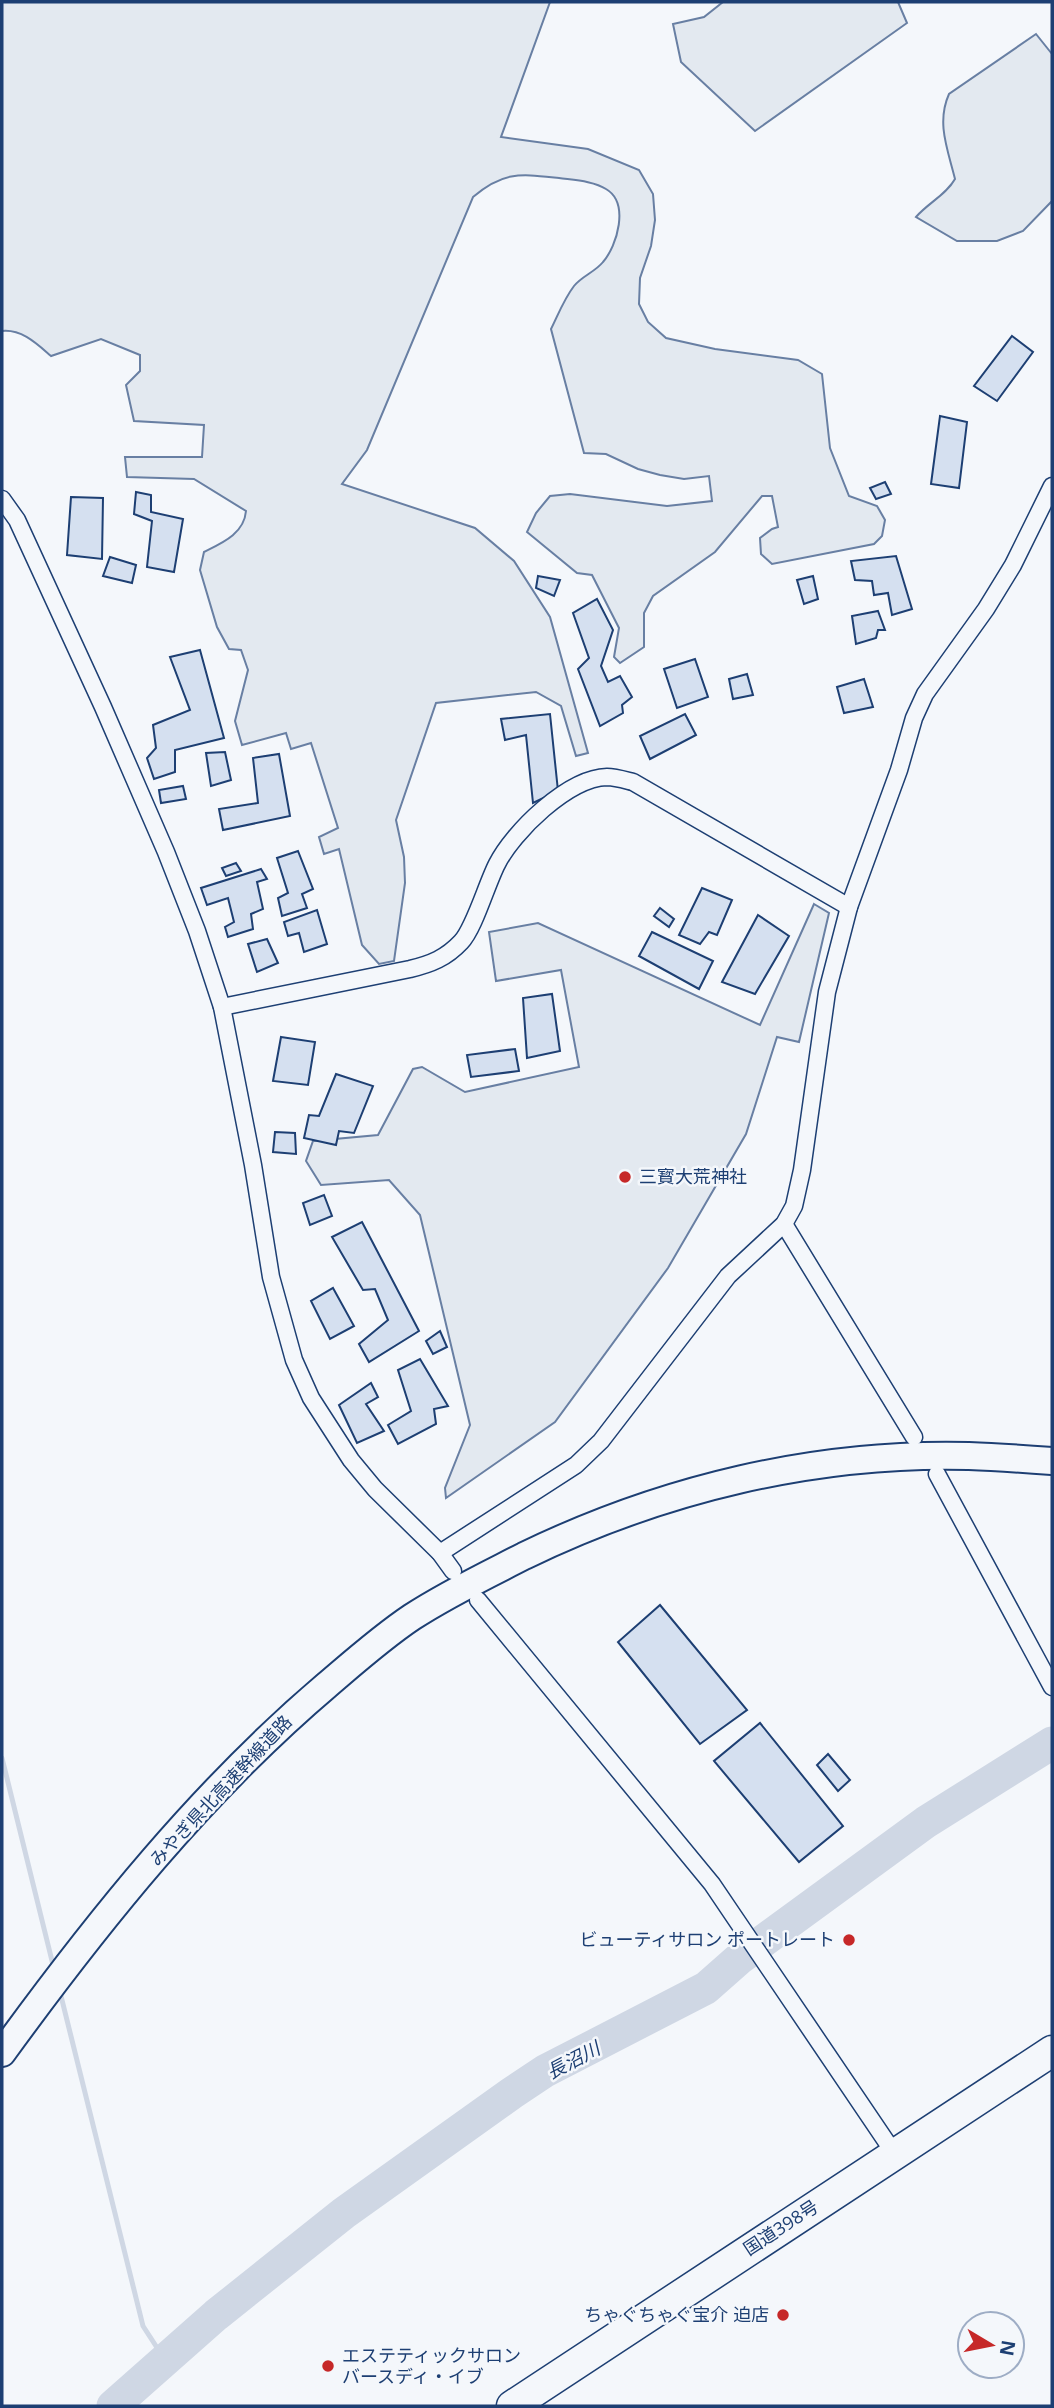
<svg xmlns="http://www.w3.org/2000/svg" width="1054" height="2408" font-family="'Open Sans','Noto Sans JP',sans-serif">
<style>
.green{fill:#e3e9f0;stroke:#687fa3;stroke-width:2}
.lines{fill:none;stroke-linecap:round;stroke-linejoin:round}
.stream{stroke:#cfd7e4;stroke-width:5}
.river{stroke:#cfd7e4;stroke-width:33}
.building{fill:#d5e0f0;stroke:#1d3f73;stroke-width:2}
.street-casing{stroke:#1d3f73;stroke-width:19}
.primary-casing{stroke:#1d3f73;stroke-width:30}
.highway-casing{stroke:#1d3f73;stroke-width:33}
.street{stroke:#f4f7fb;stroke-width:16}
.primary{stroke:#f4f7fb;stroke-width:26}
.highway{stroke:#f4f7fb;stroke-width:30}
.poi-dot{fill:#c62828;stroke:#f4f7fb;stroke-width:2.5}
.labels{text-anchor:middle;stroke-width:5;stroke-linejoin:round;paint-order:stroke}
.poi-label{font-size:18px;fill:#1d3f73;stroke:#f4f7fb;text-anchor:start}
.street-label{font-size:18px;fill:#1d3f73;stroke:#f4f7fb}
.water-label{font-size:19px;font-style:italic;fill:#1d3f73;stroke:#f4f7fb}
</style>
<rect width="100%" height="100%" fill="#f4f7fb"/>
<g class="green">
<path d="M2,2H550L501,137L588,149L639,170L653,194L655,220L651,246L640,278L639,304L648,322L666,338L715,349L798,360L822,374L830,448L849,496L877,506L885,520L882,536L874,544L772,564L761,554L760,538L772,529L778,527L772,496H762L715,552L653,596L644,613V647L620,663L614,657L619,628L592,575L577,573L527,532L536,513L550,496L570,494L667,506L712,501L709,476L684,479L660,475L638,469L606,454L584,453L551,329C558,315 564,299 574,286C582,276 595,272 603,262C617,246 630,203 606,189C594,181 573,180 559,178C520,174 504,171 473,197L367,450L342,484L475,528L514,561L550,617L588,753L576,756L561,706L536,692L436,703L396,820L404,857L405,883L394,961L379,964L362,945L339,849L324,854L319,837L338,828L311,743L291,749L286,733L242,745L235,721L248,670L241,650L229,649L217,627L200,570L204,552C222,543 244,534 246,511L194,479L127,477L125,457H202L204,425L134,421L126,385L140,371V355L101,339L51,356C37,344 22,329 2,331Z"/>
<path d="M723,2H898L907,23L755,131L681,62L673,24L704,17Z"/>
<path d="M1036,34L1052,54V201L1023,231L997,241H957L916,217C928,203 946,195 955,179C948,150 936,123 949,94Z"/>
<path d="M814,904L829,913L799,1042L777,1037L746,1134L668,1268L555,1422L446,1498L445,1488L470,1425L420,1215L389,1180L321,1185L306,1161L313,1141L378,1135L413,1069L422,1067L465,1092L579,1067L561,970L496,981L489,932L538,923L760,1025Z"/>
</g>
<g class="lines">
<g class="stream">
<path d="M2,1758L54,1969"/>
<path d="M60,1992L143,2326L165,2360"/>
</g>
<path class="river" d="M113,2406L216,2315L344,2213L512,2093L545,2071L706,1988L740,1958L926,1822L1052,1743"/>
</g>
<g class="building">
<path d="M1012,336L1033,352L997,401L974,386Z"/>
<path d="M940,416L967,422L959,488L931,484Z"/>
<path d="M885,482L891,494L876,499L870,488Z"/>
<path d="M136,492L151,495V512L183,519L174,572L147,567L152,521L134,514Z"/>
<path d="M71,497L103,498L102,559L67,555Z"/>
<path d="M896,556L912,609L892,615L888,593L874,595L872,581L855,580L851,561Z"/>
<path d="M110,557L136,565L132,583L103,576Z"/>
<path d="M538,576L560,580L554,596L536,588Z"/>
<path d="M813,576L818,599L804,604L797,580Z"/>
<path d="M597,599L613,630L601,666L608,682L620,676L632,697L622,705L623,713L600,726L578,669L589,658L573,613Z"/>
<path d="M878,611L885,630H878L876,638L856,644L852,616Z"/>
<path d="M200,650L224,738L175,750V772L154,779L147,758L156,748L153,725L190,710L170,657Z"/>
<path d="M695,659L708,697L677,708L664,669Z"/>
<path d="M747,674L753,695L733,699L729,679Z"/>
<path d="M864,679L873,707L844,713L837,687Z"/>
<path d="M550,714L558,791L533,803L526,735L505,740L501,719Z"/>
<path d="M685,714L696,735L650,759L640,736Z"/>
<path d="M225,752L231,780L211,786L206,753Z"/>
<path d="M279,754L290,816L223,830L219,809L258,803L253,758Z"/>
<path d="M183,786L186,799L161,803L159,790Z"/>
<path d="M298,851L313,889L302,894L307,908L282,916L278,898L288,893L277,858Z"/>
<path d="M236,863L241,871L226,876L222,868Z"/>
<path d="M261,869L267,879L257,882L263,909L251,914L253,929L228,937L225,927L234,922L228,898L207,905L201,888Z"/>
<path d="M702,888L732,900L717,935L709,932L700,944L679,935Z"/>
<path d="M660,908L674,919L669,927L654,916Z"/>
<path d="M317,910L327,944L304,952L299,933L288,936L284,922Z"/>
<path d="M758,915L789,936L755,994L722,982Z"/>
<path d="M652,932L713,961L699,989L639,956Z"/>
<path d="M267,939L278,963L257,972L248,944Z"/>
<path d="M552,994L560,1051L527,1058L523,998Z"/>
<path d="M281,1037L315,1042L308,1085L273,1081Z"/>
<path d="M515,1049L519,1071L471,1077L467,1055Z"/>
<path d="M336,1074L373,1086L354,1133L339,1131L336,1145L304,1138L309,1115L319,1116Z"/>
<path d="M275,1132L295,1133L296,1154L273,1152Z"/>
<path d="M324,1195L332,1216L310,1225L303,1203Z"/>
<path d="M362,1222L419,1331L369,1362L359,1344L388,1320L375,1289L363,1290L332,1237Z"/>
<path d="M333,1288L354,1326L330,1339L311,1301Z"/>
<path d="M440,1331L447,1347L433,1354L426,1341Z"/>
<path d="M420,1359L448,1406L434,1409L436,1424L398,1444L388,1425L411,1411L398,1370Z"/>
<path d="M371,1383L378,1397L366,1404L384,1431L357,1443L339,1405Z"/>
<path d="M660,1605L747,1710L700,1744L618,1642Z"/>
<path d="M760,1723L843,1826L799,1862L714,1761Z"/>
<path d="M828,1754L850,1780L838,1791L817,1765Z"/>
</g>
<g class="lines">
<g class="street-casing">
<g id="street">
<path d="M2,499L17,520L103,707L166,852L197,931L222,1007L253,1165L271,1277L294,1360L311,1398L351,1460L375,1489L440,1553L453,1571"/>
<path d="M222,1007L410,969C431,964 446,958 461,942C474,929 487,883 497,864C513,832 568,778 607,777C615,777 625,780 633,782L849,907"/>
<path d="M784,1224L914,1437"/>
<path d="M937,1474L1052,1687"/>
<path d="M440,1553L576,1465L601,1441L728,1276L784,1224L794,1206L802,1170L827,992L849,907L899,770L914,718L925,694L986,609L1013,565L1052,486"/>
<path d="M478,1600L712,1884L894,2153"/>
</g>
</g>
<g class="primary-casing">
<path id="primary" d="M2,2053C98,1921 202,1791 327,1685C354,1662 382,1637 412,1617C447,1594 487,1575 524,1556C662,1489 815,1452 969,1456C997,1457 1025,1459 1052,1461"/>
</g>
<g class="highway-casing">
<path id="highway" d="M512,2406L1052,2051"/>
</g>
<use href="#street" class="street"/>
<use href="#primary" class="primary"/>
<use href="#highway" class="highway"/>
</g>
<g class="poi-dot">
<circle cx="625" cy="1177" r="7"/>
<circle cx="849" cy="1940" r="7"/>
<circle cx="783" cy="2315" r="7"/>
<circle cx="328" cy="2366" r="7"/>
</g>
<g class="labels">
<g class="poi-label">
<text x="639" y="1183">三寳大荒神社</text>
<text x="835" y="1946" text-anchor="end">ビューティサロン ポートレート</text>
<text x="769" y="2321" text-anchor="end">ちゃぐちゃぐ宝介 迫店</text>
<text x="342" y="2362">エステティックサロン<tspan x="342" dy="21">バースディ・イブ</tspan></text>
</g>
<g class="street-label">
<text transform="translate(221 1791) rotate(-47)" y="6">みやぎ県北高速幹線道路</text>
<text transform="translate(781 2228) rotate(-33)" y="6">国道398号</text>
</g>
<g class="water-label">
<text transform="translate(573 2060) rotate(-28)" y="7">長沼川</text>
</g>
</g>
<rect width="1054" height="2408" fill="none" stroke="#1d3f73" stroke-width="7"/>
<g transform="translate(991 2345) rotate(100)"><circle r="33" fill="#f4f7fb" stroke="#9eadc5" stroke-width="2"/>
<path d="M0-5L12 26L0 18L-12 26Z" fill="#c62828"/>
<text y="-10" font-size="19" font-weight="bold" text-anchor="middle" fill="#1d3f73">N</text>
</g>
</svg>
